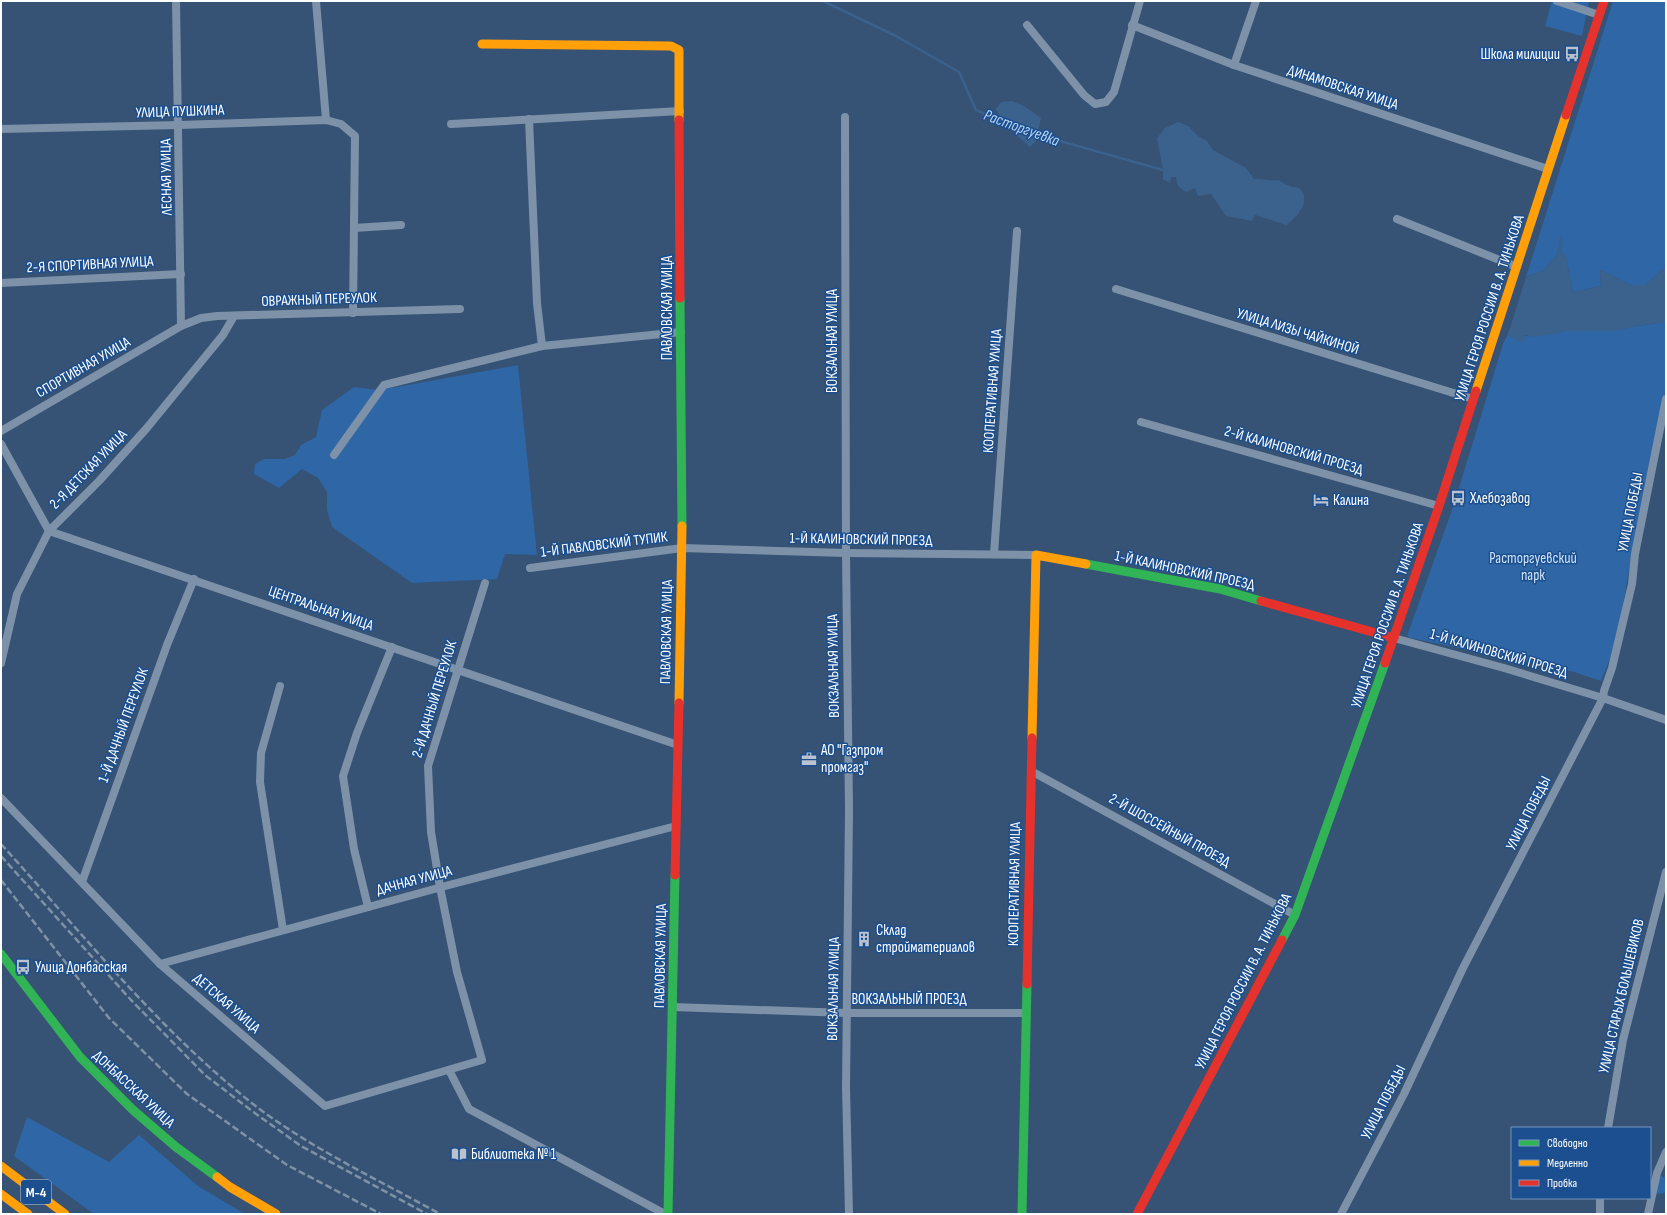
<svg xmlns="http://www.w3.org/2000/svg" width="1667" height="1215" font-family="'Sofia Sans Condensed',sans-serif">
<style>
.green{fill:#2f66a5}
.water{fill:#3b618d}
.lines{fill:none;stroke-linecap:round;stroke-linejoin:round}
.stream{stroke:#3b618d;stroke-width:2.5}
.street{stroke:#7d92a8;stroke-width:8}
.fast{stroke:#30b455;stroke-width:9}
.slow{stroke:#ff9f0a;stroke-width:9}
.jam{stroke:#e5322d;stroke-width:9}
.rail{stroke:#7e92a7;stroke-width:2.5;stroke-dasharray:7 3;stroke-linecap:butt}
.labels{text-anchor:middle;stroke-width:3;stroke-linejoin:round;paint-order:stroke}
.shield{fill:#1b4f8f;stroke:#bbcadd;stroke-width:1}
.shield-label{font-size:14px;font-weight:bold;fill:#fff}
.poi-label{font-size:15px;fill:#fff;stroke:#1b4f8f;text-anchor:start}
.street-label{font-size:15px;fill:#fff;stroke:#1b4f8f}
.park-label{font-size:15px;fill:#cfe3fa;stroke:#1b4f8f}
.water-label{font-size:16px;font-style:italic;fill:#b5d3f5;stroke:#1b4f8f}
</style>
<rect width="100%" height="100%" fill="#365274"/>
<g class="green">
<path d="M1552,1H1589L1582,36L1545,26Z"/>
<path d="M1613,1H1666V267L1645,285H1631L1600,270L1601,286L1573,292L1566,257L1562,253L1561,237L1557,255L1544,270L1526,277Z"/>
<path d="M1666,322V395L1632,552L1621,618L1614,649L1601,681L1574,672L1411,638L1407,636L1453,507L1503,344L1508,334L1511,337L1554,334L1563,331H1614L1636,326Z"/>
<path d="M518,365L537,555L505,554L497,579L412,583L332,527L327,510V492L318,478L302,469L279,488L254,474L255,464L264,459H285L295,455L301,445L316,437L322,410L354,387L380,390Z"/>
<path d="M27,1117L109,1162L139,1135L198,1186L245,1214H94L14,1156Z"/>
<path d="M1661,1176L1666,1178V1193L1654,1194L1659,1177Z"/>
</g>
<g class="water">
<path d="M1012,101L1024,106L1041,118L1036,141L1030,147L1005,125L996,109L1001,102Z"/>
<path d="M1178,122L1188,126L1198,136L1207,141L1213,150L1246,168L1254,179C1264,178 1269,182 1279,180C1282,182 1286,185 1290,186C1293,188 1299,186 1301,190C1311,203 1296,218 1286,225L1255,215L1252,221L1226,216L1211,194L1198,196L1195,188L1186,192L1178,186L1176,177H1171L1170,183L1163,179V170L1157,138L1165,128Z"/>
<path d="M1561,235L1562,253L1566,257L1573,292L1601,286L1600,270L1631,285H1645L1666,267V322L1636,326L1616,331H1563L1554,334L1533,337L1525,335L1524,340L1520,343L1518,342L1516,339L1511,337L1508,334L1526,277L1544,270L1557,255Z"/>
</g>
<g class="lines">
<g class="stream">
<path d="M823,1L896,36L959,72L976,110L1006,123"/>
<path d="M1035,134L1163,170"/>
</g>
<g class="street">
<path d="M316,1L326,120"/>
<path d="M1557,1L1599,15"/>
<path d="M1027,25L1084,95L1095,104L1106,102L1114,92L1140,1"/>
<path d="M1132,25L1234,65L1548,169"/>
<path d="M1234,65L1256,1"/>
<path d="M845,117L846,553L849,810L846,1087L849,1214"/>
<path d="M529,119L537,303L542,346"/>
<path d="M451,124L680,111"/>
<path d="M1,129L179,125L326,120L341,124L355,136L353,313"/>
<path d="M1397,219L1517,267"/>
<path d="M354,228L401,225"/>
<path d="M1,283L181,274"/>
<path d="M1116,289L1473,399"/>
<path d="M181,326L201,318L217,316L460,309"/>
<path d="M1141,422L1439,506"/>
<path d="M1,431L181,326L176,1"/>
<path d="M1,444L49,531L678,745"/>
<path d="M334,455L384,385L542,346L681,332"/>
<path d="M994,554L1017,231"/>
<path d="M530,568L682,548L846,553L1036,555"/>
<path d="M1394,638L1504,668L1603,698L1666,720"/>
<path d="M1,663L17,594L49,531L99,481L146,429L223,335L234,316"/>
<path d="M280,686L261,753L260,782L283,930"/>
<path d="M1031,771L1295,915"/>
<path d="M1,798L160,964L325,1106L482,1060L457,972L440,887L431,832L428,766L485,583"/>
<path d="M82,882L167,645L194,579"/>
<path d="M368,907L354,849L343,776L357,733L392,647"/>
<path d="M160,964L449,885L676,826"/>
<path d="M673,1007L847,1013H1025"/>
<path d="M449,1070L469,1109L665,1214"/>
<path d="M1608,1128L1623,1040L1666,872"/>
<path d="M1341,1214L1404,1094L1463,968L1603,698L1604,691L1612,668L1632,584L1635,554L1666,399"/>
<path d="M1600,1214V1198"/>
<path d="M1648,1214L1657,1173L1666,1152"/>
</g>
<g class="fast">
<path d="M680,298L682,526"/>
<path d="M1086,564L1220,589L1261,601"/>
<path d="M1282,940L1295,915L1385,663"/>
<path d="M1,954L80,1057L133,1110L176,1147L217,1177"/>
<path d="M668,1214L675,875"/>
<path d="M1022,1214L1027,984"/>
</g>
<g class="slow">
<path d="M482,44L671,46L679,50V120"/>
<path d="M1476,391L1566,115"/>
<path d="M679,703L682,526"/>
<path d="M1032,738L1036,555L1086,564"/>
<path d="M1,1166L65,1214"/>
<path d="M217,1177L230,1187L276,1214"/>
<path d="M1,1194L28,1214"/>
</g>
<g class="jam">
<path d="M1566,115L1604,1"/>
<path d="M679,120L680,298"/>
<path d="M1261,601L1394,638"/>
<path d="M1385,663L1439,506L1476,391"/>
<path d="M675,875L679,703"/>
<path d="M1027,984L1032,738"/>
<path d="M1137,1214L1282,940"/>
</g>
<g class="rail">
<path d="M1,844C82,933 158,1029 253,1104C310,1148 377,1179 440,1214"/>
<path d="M1,856L131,1000L205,1075L252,1111L301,1146L427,1214"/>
<path d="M1,880L109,1018L187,1094L287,1165L381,1214"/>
</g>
</g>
<defs>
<g id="bus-bare" transform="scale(1.2)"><path d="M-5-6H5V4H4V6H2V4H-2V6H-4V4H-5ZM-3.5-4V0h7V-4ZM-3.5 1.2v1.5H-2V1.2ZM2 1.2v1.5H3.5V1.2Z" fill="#b9c2ce" stroke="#1b4f8f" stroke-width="2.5" paint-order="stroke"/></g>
<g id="hotel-bare" transform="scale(1.2)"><path d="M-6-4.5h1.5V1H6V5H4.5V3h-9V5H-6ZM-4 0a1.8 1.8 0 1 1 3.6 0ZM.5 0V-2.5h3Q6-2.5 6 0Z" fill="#b9c2ce" stroke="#1b4f8f" stroke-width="2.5" paint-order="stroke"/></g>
<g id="office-bare" transform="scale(1.2)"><path d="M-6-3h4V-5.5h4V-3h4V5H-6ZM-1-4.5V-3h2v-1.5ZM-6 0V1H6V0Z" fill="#b9c2ce" stroke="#1b4f8f" stroke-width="2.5" paint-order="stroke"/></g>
<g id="building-bare" transform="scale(1.2)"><path d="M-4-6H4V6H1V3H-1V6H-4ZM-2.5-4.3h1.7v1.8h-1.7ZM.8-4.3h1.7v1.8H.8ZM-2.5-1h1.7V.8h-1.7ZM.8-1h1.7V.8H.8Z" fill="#b9c2ce" stroke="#1b4f8f" stroke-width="2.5" paint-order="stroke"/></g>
<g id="library-bare" transform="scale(1.2)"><path d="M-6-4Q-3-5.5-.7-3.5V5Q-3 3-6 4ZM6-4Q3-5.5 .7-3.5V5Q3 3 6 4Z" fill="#b9c2ce" stroke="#1b4f8f" stroke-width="2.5" paint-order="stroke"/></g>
</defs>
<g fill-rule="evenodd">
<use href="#bus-bare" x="1572" y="54"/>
<use href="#bus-bare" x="1458" y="498"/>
<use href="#hotel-bare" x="1321" y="500"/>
<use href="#office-bare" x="809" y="759"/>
<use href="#building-bare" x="864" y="939"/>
<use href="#bus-bare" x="23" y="967"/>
<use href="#library-bare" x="459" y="1154"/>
</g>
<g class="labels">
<rect class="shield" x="21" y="1180" width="30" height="24" rx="3"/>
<g class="shield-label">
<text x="36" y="1197">М-4</text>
</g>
<g class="poi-label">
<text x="1560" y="59" text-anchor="end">Школа милиции</text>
<text x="1470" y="503">Хлебозавод</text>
<text x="1333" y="505">Калина</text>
<text x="821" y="755">АО "Газпром<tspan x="821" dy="17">промгаз"</tspan></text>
<text x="876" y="935">Склад<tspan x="876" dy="17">стройматериалов</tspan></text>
<text x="35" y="972">Улица Донбасская</text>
<text x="471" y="1159">Библиотека № 1</text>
</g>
<g class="street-label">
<text transform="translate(1343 87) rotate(18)" y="5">ДИНАМОВСКАЯ УЛИЦА</text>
<text transform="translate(180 111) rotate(-2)" y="5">УЛИЦА ПУШКИНА</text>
<text transform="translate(166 177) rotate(-91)" y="5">ЛЕСНАЯ УЛИЦА</text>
<text transform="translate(90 264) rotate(-3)" y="5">2-Я СПОРТИВНАЯ УЛИЦА</text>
<text transform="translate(319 299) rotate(-2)" y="5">ОВРАЖНЫЙ ПЕРЕУЛОК</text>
<text transform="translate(667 308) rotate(-90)" y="5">ПАВЛОВСКАЯ УЛИЦА</text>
<text transform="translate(1489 308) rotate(-72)" y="5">УЛИЦА ГЕРОЯ РОССИИ В. А. ТИНЬКОВА</text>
<text transform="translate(1298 331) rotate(17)" y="5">УЛИЦА ЛИЗЫ ЧАЙКИНОЙ</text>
<text transform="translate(832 341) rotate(-90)" y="5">ВОКЗАЛЬНАЯ УЛИЦА</text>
<text transform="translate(83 367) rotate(-30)" y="5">СПОРТИВНАЯ УЛИЦА</text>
<text transform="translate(992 391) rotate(-86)" y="5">КООПЕРАТИВНАЯ УЛИЦА</text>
<text transform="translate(1294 450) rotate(16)" y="5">2-Й КАЛИНОВСКИЙ ПРОЕЗД</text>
<text transform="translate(88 469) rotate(-46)" y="5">2-Я ДЕТСКАЯ УЛИЦА</text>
<text transform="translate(1630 512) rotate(-79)" y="5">УЛИЦА ПОБЕДЫ</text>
<text transform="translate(861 539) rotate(1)" y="5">1-Й КАЛИНОВСКИЙ ПРОЕЗД</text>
<text transform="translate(604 544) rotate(-7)" y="5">1-Й ПАВЛОВСКИЙ ТУПИК</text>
<text transform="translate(1185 570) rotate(12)" y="5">1-Й КАЛИНОВСКИЙ ПРОЕЗД</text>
<text transform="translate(321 608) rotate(19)" y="5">ЦЕНТРАЛЬНАЯ УЛИЦА</text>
<text transform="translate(1387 615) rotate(-71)" y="5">УЛИЦА ГЕРОЯ РОССИИ В. А. ТИНЬКОВА</text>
<text transform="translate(666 632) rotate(-89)" y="5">ПАВЛОВСКАЯ УЛИЦА</text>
<text transform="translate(1499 653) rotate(16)" y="5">1-Й КАЛИНОВСКИЙ ПРОЕЗД</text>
<text transform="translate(833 666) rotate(-91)" y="5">ВОКЗАЛЬНАЯ УЛИЦА</text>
<text transform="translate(434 699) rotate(-73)" y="5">2-Й ДАЧНЫЙ ПЕРЕУЛОК</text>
<text transform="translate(123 725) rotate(-70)" y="5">1-Й ДАЧНЫЙ ПЕРЕУЛОК</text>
<text transform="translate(1528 813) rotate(-63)" y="5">УЛИЦА ПОБЕДЫ</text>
<text transform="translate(1170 830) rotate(29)" y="5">2-Й ШОССЕЙНЫЙ ПРОЕЗД</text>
<text transform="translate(414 880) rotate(-15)" y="5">ДАЧНАЯ УЛИЦА</text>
<text transform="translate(1014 884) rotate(-89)" y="5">КООПЕРАТИВНАЯ УЛИЦА</text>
<text transform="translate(660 956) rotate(-89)" y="5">ПАВЛОВСКАЯ УЛИЦА</text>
<text transform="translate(1243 981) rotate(-63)" y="5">УЛИЦА ГЕРОЯ РОССИИ В. А. ТИНЬКОВА</text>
<text transform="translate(833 989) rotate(-89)" y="5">ВОКЗАЛЬНАЯ УЛИЦА</text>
<text transform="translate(1621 996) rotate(-77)" y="5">УЛИЦА СТАРЫХ БОЛЬШЕВИКОВ</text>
<text x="909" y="1004">ВОКЗАЛЬНЫЙ ПРОЕЗД</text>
<text transform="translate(227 1003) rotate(41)" y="5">ДЕТСКАЯ УЛИЦА</text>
<text transform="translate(134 1089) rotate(43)" y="5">ДОНБАССКАЯ УЛИЦА</text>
<text transform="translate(1383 1102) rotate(-63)" y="5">УЛИЦА ПОБЕДЫ</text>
</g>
<g class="park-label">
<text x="1533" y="563">Расторгуевский<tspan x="1533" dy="17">парк</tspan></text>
</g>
<g class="water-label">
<text transform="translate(1022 127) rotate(20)" y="6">Расторгуевка</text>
</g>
</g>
<rect width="1667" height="1215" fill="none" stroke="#ffffff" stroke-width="4"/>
<rect x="1511" y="1127" width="140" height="72" fill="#1b4f8f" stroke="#7695bc"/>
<rect x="1519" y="1140" width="20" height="6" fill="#30b455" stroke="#7695bc"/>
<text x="1547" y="1147" font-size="12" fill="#ffffff">Свободно</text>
<rect x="1519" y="1160" width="20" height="6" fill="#ff9f0a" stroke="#7695bc"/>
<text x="1547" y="1167" font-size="12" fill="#ffffff">Медленно</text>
<rect x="1519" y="1180" width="20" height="6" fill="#e5322d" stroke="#7695bc"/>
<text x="1547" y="1187" font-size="12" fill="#ffffff">Пробка</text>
</svg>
